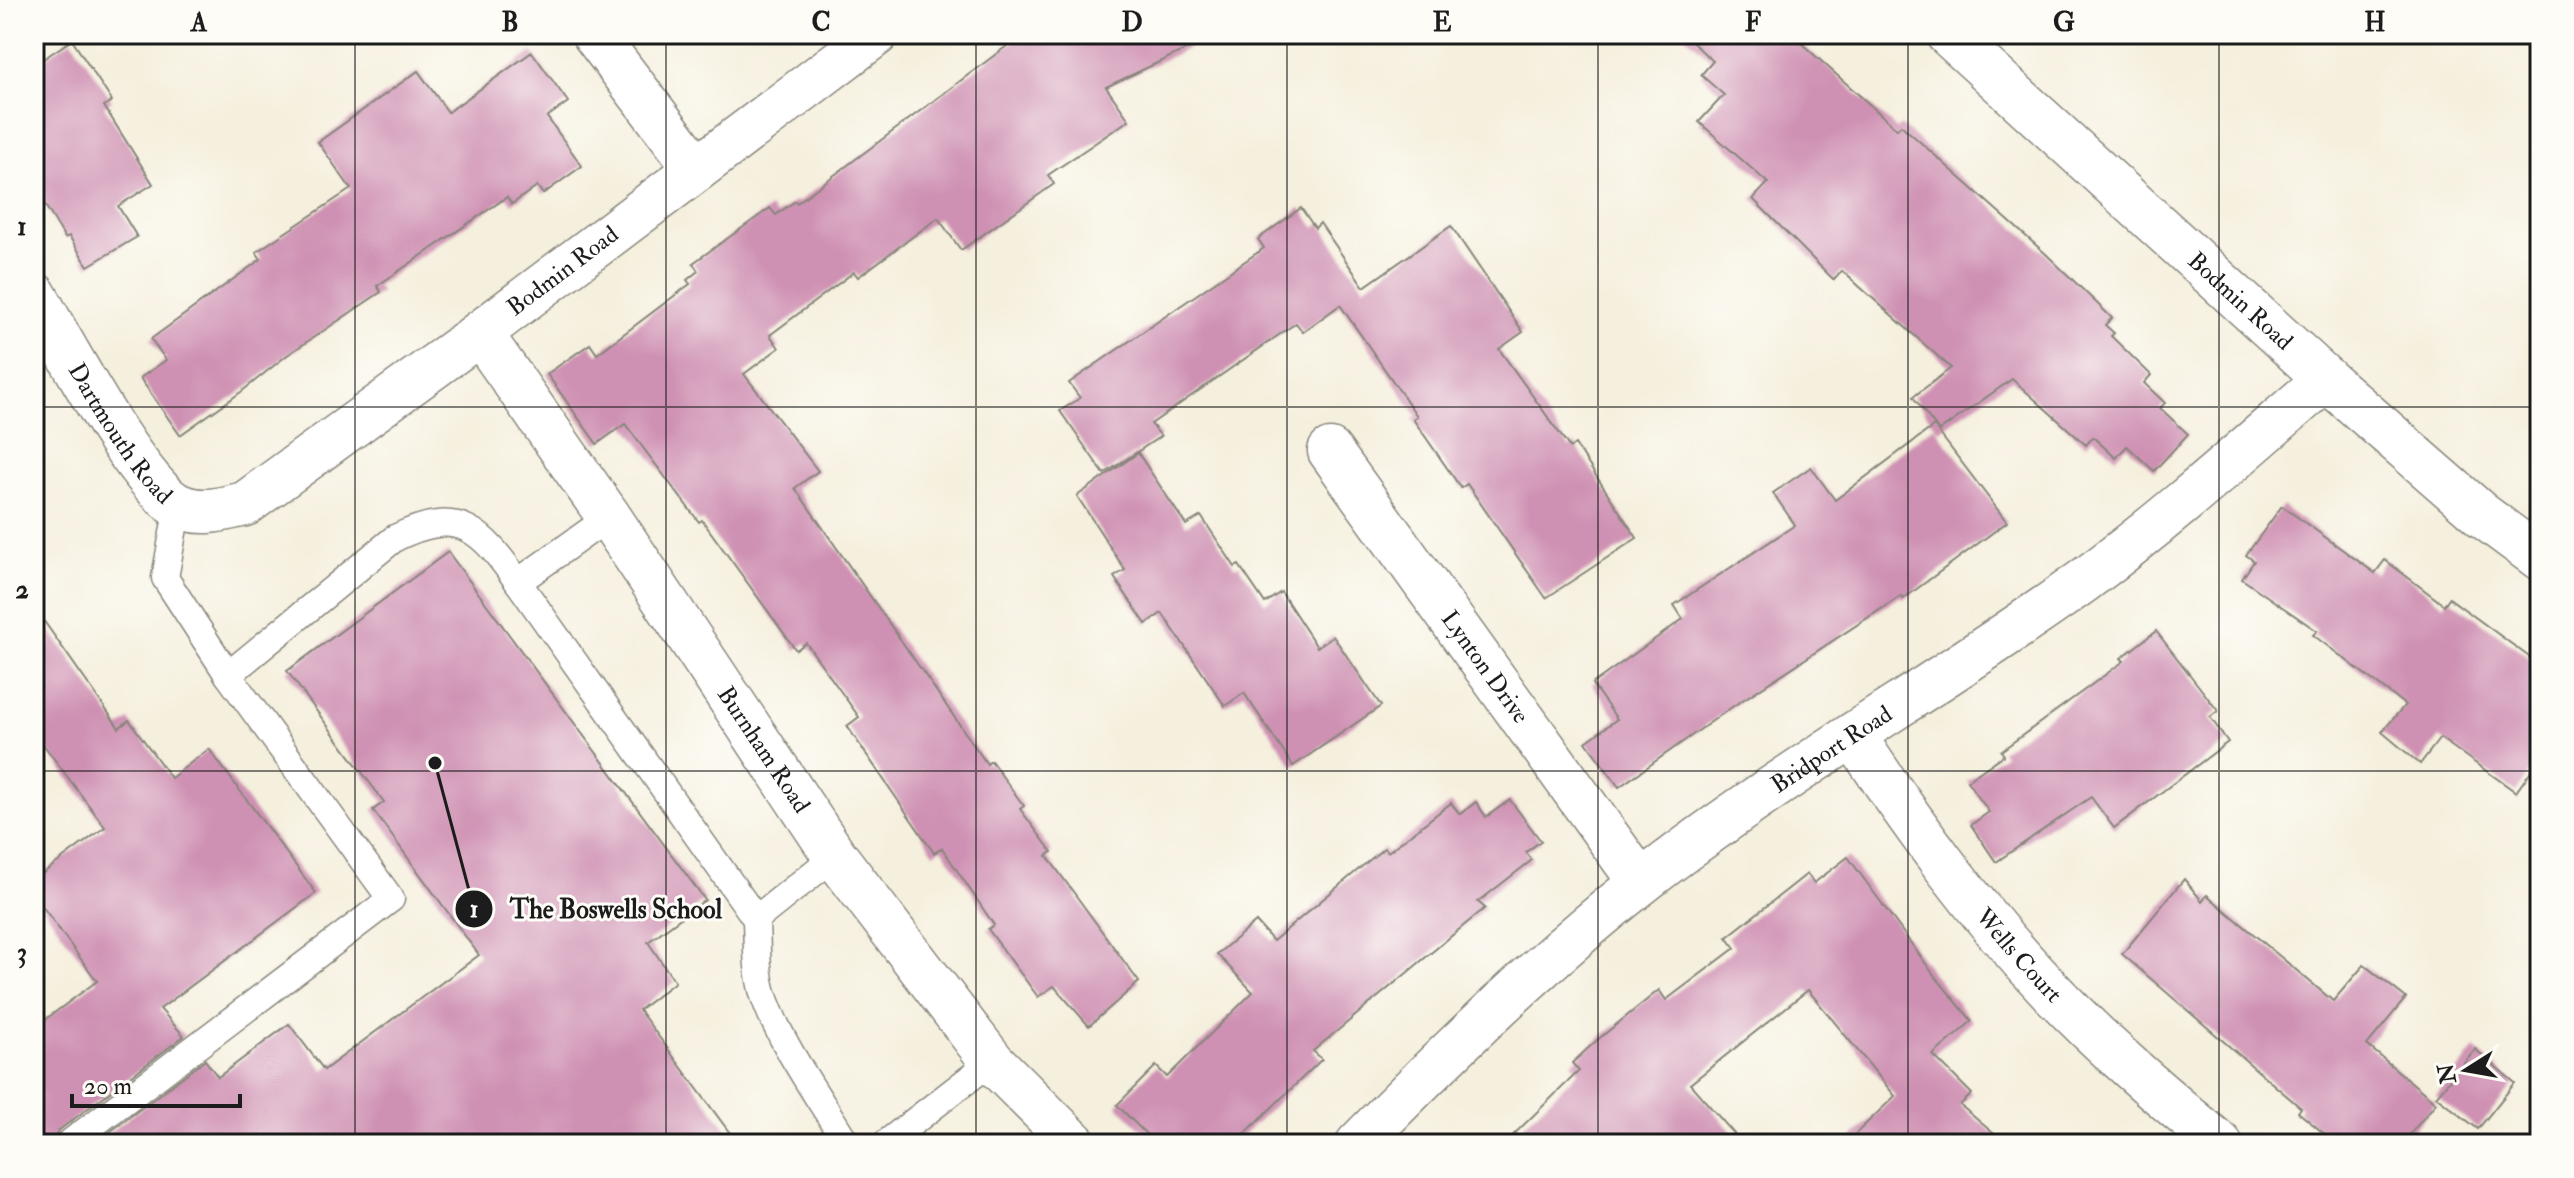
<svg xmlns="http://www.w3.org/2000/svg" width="2574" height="1178" font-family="'IM FELL Double Pica',serif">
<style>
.building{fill:#cf91b3}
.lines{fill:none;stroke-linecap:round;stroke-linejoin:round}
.lane-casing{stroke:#88867c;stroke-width:29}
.street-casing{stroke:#88867c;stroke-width:47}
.lane{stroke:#fff;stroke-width:26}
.street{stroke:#fff;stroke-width:44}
.grid{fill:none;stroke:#1c1c1c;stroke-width:2;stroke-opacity:0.55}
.labels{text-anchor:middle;stroke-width:6;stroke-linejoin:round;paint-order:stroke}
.street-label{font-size:24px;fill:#1c1c1c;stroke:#fdfcf7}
.leader{fill:none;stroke:#1c1c1c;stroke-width:3}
.callout-dot{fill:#1c1c1c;stroke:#fdfcf7;stroke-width:3}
.mark-label{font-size:24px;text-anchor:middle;font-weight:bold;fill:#fff}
.callout-label{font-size:26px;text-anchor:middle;font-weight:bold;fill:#1c1c1c;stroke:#fdfcf7;stroke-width:6;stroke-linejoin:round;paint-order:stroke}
.neatline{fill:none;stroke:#1c1c1c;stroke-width:3}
.grid-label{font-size:26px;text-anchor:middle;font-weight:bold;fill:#1c1c1c}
</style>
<rect width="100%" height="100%" fill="#fdfcf7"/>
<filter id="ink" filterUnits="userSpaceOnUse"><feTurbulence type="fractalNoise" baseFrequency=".0125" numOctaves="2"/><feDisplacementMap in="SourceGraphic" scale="16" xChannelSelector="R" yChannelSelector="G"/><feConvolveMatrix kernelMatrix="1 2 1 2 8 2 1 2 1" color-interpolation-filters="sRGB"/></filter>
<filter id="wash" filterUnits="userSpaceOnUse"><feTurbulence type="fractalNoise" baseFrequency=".006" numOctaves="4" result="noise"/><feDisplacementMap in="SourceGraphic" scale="32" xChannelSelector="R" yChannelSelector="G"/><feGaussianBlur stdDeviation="1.8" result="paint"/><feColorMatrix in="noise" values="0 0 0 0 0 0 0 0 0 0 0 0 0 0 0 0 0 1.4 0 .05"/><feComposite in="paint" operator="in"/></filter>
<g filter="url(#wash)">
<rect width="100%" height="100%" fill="#f5efdd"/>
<g id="blocks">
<g class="building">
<path d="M1023,34H1219L1106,87L1129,120L1048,175L1054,184L961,250L938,218L858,277L854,272L770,335L779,348L744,374L818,471L795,488L987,764L991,761L1024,806L1020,809L1052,852L1047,856L1139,982L1089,1026L1054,986L1038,997L988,929L994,925L942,848L934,853L847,726L859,717L806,643L796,650L702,520L699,522L625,424L597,444L547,374L590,344L597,354L690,284L687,280L698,271L693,263L770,208L776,215L795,201L797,203Z"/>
<path d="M1683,34H1791L1897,129L1901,125L2046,254L2112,318L2105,325L2114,333L2111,336L2151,375L2144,383L2165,403L2160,408L2188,434L2154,471L2127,446L2116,458L2093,437L2086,445L2012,379L1939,431L1913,397L1951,368L1842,271L1834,280L1753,199L1768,183L1699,122L1724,95L1701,75L1713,61Z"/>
<path d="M72,40L112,101L104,106L153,184L118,206L137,237L88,266L69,236L65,238L34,187V65Z"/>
<path d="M532,52L568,102L547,117L582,166L543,194L537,186L512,204L507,197L377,286L381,292L286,356L241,392L180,435L140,378L166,360L151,339L261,259L256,252L351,189L318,142L418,71L448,112Z"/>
<path d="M1301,208L1315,228L1320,223L1364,287L1451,226L1523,332L1499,349L1570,448L1575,444L1637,538L1546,598L1467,484L1461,488L1413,419L1417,416L1340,305L1303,332L1296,323L1151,424L1161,436L1104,474L1060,411L1080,398L1069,383L1264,248L1258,239Z"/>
<path d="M1934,426L2007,522L1903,599L1901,596L1732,707L1619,787L1586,742L1617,719L1592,684L1683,619L1674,605L1795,525L1773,493L1811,467L1835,500Z"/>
<path d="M1138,453L1186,525L1201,516L1235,567L1239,565L1265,603L1281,592L1317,647L1333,636L1381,706L1293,766L1244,693L1225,706L1162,613L1146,624L1114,577L1125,570L1077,496Z"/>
<path d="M2282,506L2375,573L2385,560L2444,605L2449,598L2540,665V758L2516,792L2440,738L2420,764L2382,732L2405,705L2313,635L2317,631L2242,579L2254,561L2246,555Z"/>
<path d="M448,552L705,900L648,942L675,982L639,1010L738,1144H94L205,1060L218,1077L289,1024L324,1070L479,955L373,810L384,802L287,671Z"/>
<path d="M34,607L119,728L129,720L171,778L209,749L316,893L160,1009L184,1036L58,1131L52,1144H34V1028L97,981L34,895V880L105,827L34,732Z"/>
<path d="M2156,631L2218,711L2210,717L2228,742L2114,828L2091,797L1996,862L1971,825L1989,812L1967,781L2004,755L2001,751L2124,661L2121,658Z"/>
<path d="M1510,800L1541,841L1526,852L1532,860L1478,902L1485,908L1313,1051L1322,1059L1234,1144H1156L1117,1105L1156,1066L1167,1077L1253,992L1217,954L1256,922L1273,941L1384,848L1388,852L1451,803L1460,814L1476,802L1486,817Z"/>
<path d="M1848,857L1934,975L1972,1021L1933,1055L1972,1094L1960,1105L2006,1144H1845L1895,1096L1808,990L1690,1084L1743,1144H1504L1579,1071L1572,1063L1596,1041L1659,990L1666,1000L1735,948L1727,937L1807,874L1814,883Z"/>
<path d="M2184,879L2202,901L2207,895L2333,1001L2364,965L2406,998L2367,1045L2436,1103L2402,1144H2337L2298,1112L2301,1108L2122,954Z"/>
<path d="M2475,1049L2515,1083L2478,1129L2436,1096Z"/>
</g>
</g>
</g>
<g filter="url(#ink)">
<use href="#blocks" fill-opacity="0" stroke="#88867c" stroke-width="2"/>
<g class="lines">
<g class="lane-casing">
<g id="lane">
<path d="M609,517L518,582L756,919"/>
<path d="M228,675L395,538C460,506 481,530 518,582"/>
<path d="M835,856L756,919C757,944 756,969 763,993C778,1041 821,1100 847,1144"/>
<path d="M68,1144L391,899L228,675L165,578L178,505"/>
<path d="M885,1144L992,1061"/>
</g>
</g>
<g class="street-casing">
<g id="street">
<path d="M594,34L697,169"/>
<path id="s1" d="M1948,34L2326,379L2482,515L2540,558"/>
<path id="s2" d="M34,294C60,338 139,488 179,506C202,516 223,509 245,504L480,333L876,34"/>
<path id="s3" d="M480,333L609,517L835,856L992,1061L1075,1144"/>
<path id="s4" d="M1330,451L1641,883"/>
<path id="s5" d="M1853,735C1912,824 1975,911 2049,989C2102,1045 2161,1095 2220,1144"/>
<path id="s6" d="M1358,1144C1447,1053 1541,962 1641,883C1781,773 1938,686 2082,582C2168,519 2246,448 2326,379"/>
</g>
</g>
<use href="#lane" class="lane"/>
<use href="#street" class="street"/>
</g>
</g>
<path class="grid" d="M355,34V1144M666,34V1144M976,34V1144M1287,34V1144M1598,34V1144M1908,34V1144M2219,34V1144M34,407H2540M34,771H2540"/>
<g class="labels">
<g class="street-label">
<text dy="8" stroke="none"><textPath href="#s2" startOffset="720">Bodmin Road</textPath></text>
<text dy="8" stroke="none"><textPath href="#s1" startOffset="396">Bodmin Road</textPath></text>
<text dy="8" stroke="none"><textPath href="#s2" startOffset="164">Dartmouth Road</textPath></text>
<text dy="8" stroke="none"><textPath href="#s4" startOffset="266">Lynton Drive</textPath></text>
<text dy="8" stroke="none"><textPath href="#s3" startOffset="504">Burnham Road</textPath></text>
<text dy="8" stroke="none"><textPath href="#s6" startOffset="618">Bridport Road</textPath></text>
<text dy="8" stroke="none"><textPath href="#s5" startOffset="276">Wells Court</textPath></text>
</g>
</g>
<path class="leader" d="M435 763L474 909"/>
<g class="callout-dot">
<circle cx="435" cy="763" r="8"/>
<circle cx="474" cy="909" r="20"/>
</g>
<g class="mark-label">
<text x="474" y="917">1</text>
</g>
<g class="callout-label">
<text x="616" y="918">The Boswells School</text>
</g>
<rect width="2574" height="1178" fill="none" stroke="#fdfcf7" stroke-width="88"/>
<g transform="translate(2466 1070) rotate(259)" stroke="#fdfcf7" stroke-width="6" paint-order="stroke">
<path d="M0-6L14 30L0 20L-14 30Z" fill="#1c1c1c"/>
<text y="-12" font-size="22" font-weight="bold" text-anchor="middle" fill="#1c1c1c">N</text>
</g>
<path d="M72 1094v12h168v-12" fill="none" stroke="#1c1c1c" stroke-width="4"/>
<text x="84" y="1094" font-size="24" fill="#1c1c1c" stroke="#fdfcf7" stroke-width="6" paint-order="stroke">20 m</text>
<rect x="44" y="44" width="2486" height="1090" class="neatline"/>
<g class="grid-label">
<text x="199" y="31">A</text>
<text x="510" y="31">B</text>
<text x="821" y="31">C</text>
<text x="1132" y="31">D</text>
<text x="1442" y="31">E</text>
<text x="1753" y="31">F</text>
<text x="2064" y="31">G</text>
<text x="2375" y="31">H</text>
<text x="22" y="235">1</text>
<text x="22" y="598">2</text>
<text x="22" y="961">3</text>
</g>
</svg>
